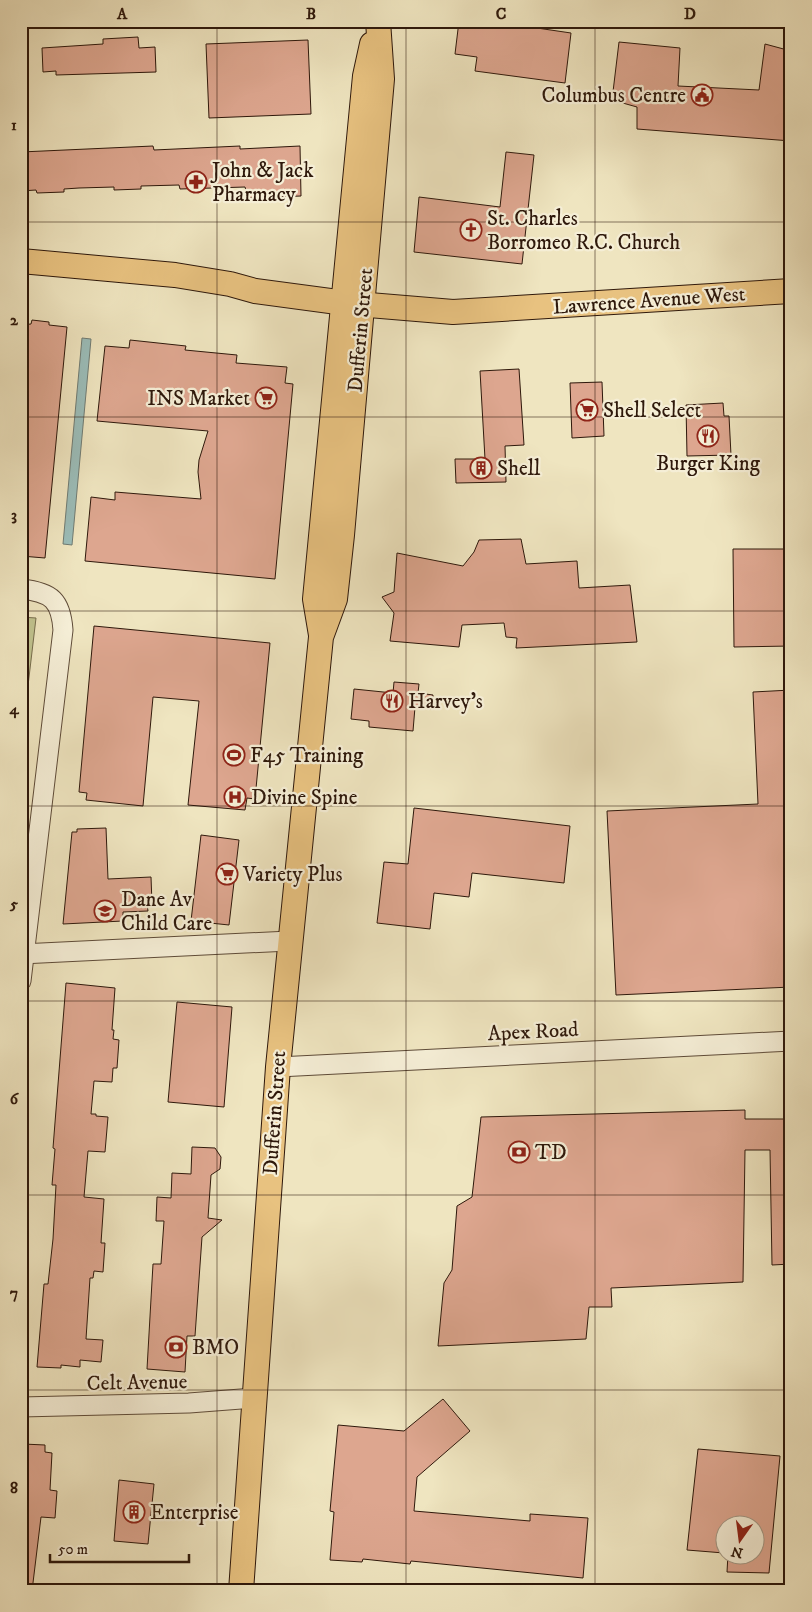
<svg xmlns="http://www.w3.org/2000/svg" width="812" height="1612" font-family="'IM FELL DW Pica',serif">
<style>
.green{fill:#c0c28e;stroke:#776d4c}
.water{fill:#9bbdb9;stroke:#6f7b73}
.building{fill:#dda68f;stroke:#2e180b}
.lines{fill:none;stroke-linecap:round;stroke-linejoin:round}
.minor-casing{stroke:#5e4b38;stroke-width:21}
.major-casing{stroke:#2e180b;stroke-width:26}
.minor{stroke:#f5eed6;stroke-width:19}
.major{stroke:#e8c280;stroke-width:24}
.grid{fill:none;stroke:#2e180b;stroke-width:1;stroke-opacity:0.55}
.labels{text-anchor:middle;stroke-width:4.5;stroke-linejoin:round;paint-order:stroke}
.poi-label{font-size:21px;fill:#2e180b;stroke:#f5eed6;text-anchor:start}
.street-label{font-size:21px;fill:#2e180b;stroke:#f5eed6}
.neatline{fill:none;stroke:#2e180b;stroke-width:2}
.grid-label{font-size:16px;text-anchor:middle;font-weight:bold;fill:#2e180b}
</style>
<rect width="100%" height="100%" fill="#efe5c0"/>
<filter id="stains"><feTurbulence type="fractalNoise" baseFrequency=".004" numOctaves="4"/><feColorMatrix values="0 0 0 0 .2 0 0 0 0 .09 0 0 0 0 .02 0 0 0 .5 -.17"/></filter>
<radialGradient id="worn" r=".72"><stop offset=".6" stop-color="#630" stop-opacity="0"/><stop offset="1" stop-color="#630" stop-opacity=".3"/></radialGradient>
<path class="green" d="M21,617L36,618L21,745Z"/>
<path class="water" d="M82,338L91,339L72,545L63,544Z"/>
<g class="building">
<path d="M459,21H503V23L571,33L565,83L475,71L477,57L455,54Z"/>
<path d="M138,37L139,48L155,47L156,72L56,75V71L43,72L42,48L103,44V39Z"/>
<path d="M308,40L311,114L209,118L206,44Z"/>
<path d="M619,42L680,48L678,86L759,90L765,44L791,51V141L637,129V107L612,100Z"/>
<path d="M153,146L154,150L240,146V149L300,146L301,196L248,198L245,187L180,189L179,185L141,186V189L114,190V187L79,188L64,189V192L37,193L36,190L21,191V152Z"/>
<path d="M506,152L534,155L522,264L414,252L419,197L500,207Z"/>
<path d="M32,320L49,322V325L67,327L45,558L21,556V325L31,324Z"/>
<path d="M130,340L186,346L185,350L237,355L236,363L287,367L285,383L293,384L275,579L85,561L91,497L115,500V492L201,499L198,472L199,460L208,431L97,421L105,346L129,348Z"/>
<path d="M519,369L524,445L505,446L506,482L456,483L455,459H485L480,371Z"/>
<path d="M602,382L604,436L572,438L570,383Z"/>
<path d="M723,403L724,416H729L731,455L687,456L686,405Z"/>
<path d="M521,539L526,564L577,561L579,588L630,585L637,642L516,648L517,638L506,637L504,623L462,625L459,647L390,641L394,613L382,597L394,592L397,553L463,566L474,552L479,540Z"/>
<path d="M733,549H791V646L734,647Z"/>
<path d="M94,626L270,643L255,799L247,798L245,810L188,805L199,701L153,697L143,806L86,800L87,793L79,792Z"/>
<path d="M394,682L419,684L418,693L433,695L432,709L415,707L413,731L369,727V721L351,719L354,689L393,693Z"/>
<path d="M791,690V987L616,995L607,811L758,804L753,692Z"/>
<path d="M414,808L570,826L564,883L472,873L469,897L434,893L430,929L377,923L384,862L408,864Z"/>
<path d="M106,828L108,879L151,877L152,904H147L148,911L123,912V921L63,924L72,832H77V829Z"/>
<path d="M201,835L239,840L229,925L191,921Z"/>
<path d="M66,983L115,988L112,1030H114L113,1039L119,1040L117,1068H113L112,1082L94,1081L91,1114H96V1116L108,1117L105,1152L88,1151L84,1197L104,1199L101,1243H105L103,1272L94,1271L93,1278H90L86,1339L103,1340L101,1362L80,1360V1367L61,1365V1368L37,1367L44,1284H48L53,1239L56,1185H52L55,1149L53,1148Z"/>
<path d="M177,1002L232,1007L224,1107L168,1102Z"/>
<path d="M745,1110V1119H791V1264L772,1265L770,1150H745L743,1282L611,1288L612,1307H589L586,1339L438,1346L444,1283L452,1270L457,1206L472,1197L481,1117Z"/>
<path d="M192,1147L215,1148L221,1157L220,1169L211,1175L208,1218L222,1220L202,1237L195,1336H187L185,1372L147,1369L153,1264H161L164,1221H156L157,1197L171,1198L172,1173L191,1174Z"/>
<path d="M443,1399L470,1431L417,1477L414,1511L530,1521V1514L588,1518L583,1578L411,1561L410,1564L363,1559L362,1562L330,1560L334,1512L330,1511L338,1425L404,1431Z"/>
<path d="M23,1444L45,1445V1452L52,1453L50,1490L57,1491L55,1518L41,1517L32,1591H21V1451Z"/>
<path d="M698,1449L780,1456L769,1573L727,1572L728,1554H754V1524H724V1553L687,1550Z"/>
<path d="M119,1480L154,1484L148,1544L114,1541Z"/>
</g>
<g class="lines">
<g class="minor-casing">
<g id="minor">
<path d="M21,589C52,592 61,601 63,630L21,981"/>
<path d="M21,954L289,941"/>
<path d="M278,1067L791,1041"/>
<path d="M21,1407L189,1403L254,1398"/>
</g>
</g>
<g class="major-casing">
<g id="major">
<path d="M21,261L175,275L230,284L255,291L345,303L453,312L791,291"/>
<path d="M321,635L315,599L365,76L372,44"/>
<path d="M241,1591L278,1067L321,637L335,599L342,535L382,79L378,21"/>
</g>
</g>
<use href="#minor" class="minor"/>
<use href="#major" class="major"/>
</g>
<path class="grid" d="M217,21V1591M406,21V1591M595,21V1591M21,222H791M21,417H791M21,611H791M21,806H791M21,1001H791M21,1195H791M21,1390H791"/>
<defs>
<g id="civic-ring" transform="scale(1.125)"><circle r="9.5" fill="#f5eed6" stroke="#8f2418" stroke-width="1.5"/><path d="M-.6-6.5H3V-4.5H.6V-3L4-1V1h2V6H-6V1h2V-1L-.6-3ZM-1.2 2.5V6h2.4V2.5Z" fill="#8f2418"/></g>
<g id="pharmacy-ring" transform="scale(1.125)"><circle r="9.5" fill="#f5eed6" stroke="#8f2418" stroke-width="1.5"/><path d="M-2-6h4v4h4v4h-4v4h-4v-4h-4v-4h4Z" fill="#8f2418"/></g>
<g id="church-ring" transform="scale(1.125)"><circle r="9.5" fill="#f5eed6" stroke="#8f2418" stroke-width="1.5"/><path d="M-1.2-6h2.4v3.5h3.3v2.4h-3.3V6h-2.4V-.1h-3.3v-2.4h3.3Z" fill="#8f2418"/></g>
<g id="supermarket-ring" transform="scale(1.125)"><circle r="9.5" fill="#f5eed6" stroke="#8f2418" stroke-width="1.5"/><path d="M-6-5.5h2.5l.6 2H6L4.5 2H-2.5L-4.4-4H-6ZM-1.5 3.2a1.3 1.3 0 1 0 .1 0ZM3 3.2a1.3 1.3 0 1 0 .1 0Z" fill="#8f2418"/></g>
<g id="restaurant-ring" transform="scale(1.125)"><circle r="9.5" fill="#f5eed6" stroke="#8f2418" stroke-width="1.5"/><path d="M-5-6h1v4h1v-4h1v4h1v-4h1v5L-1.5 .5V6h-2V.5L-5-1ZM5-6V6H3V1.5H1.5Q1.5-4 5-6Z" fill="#8f2418"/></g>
<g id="building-ring" transform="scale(1.125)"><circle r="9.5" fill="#f5eed6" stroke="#8f2418" stroke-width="1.5"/><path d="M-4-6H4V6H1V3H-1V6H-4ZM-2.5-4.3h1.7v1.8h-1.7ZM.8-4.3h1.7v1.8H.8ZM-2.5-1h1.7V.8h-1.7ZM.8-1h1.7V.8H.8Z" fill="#8f2418"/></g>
<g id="stadium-ring" transform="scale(1.125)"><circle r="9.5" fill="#f5eed6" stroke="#8f2418" stroke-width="1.5"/><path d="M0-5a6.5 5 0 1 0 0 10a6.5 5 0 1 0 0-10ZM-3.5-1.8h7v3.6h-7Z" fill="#8f2418"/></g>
<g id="hospital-ring" transform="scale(1.125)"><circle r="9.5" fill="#f5eed6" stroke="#8f2418" stroke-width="1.5"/><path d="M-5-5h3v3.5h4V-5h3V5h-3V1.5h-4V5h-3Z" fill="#8f2418"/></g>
<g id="school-ring" transform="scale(1.125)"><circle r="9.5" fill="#f5eed6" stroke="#8f2418" stroke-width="1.5"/><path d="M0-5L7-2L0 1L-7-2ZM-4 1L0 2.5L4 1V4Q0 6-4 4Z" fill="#8f2418"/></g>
<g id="bank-ring" transform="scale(1.125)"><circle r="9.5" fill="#f5eed6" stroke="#8f2418" stroke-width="1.5"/><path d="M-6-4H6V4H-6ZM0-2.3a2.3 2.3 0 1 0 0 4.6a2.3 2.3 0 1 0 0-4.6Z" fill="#8f2418"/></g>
</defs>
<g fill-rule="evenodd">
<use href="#civic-ring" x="702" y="95"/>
<use href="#pharmacy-ring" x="196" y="182"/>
<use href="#church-ring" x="471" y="230"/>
<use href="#supermarket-ring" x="266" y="398"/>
<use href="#supermarket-ring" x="587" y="410"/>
<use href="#restaurant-ring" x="708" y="436"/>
<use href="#building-ring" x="481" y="468"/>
<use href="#restaurant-ring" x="392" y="701"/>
<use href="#stadium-ring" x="234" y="755"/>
<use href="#hospital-ring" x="235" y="797"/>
<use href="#supermarket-ring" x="227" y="874"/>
<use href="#school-ring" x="105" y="911"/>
<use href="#bank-ring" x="519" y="1152"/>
<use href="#bank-ring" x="176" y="1347"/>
<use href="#building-ring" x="134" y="1512"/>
</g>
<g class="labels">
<g class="poi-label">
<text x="686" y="102" text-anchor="end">Columbus Centre</text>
<text x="212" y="177">John &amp; Jack<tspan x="212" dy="24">Pharmacy</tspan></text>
<text x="487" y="225">St. Charles<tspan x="487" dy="24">Borromeo R.C. Church</tspan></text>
<text x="250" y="405" text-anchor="end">INS Market</text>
<text x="603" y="417">Shell Select</text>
<text x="708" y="470" text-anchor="middle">Burger King</text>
<text x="497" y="475">Shell</text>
<text x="408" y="708">Harvey's</text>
<text x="250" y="762">F45 Training</text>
<text x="251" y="804">Divine Spine</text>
<text x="243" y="881">Variety Plus</text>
<text x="121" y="906">Dane Av<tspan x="121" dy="24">Child Care</tspan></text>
<text x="535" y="1159">TD</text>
<text x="192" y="1354">BMO</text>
<text x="150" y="1519">Enterprise</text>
</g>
<g class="street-label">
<text transform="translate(649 300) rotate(-4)" y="7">Lawrence Avenue West</text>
<text transform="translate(360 330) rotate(-85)" y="7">Dufferin Street</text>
<text transform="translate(533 1031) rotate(-3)" y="7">Apex Road</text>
<text transform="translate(274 1113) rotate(-86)" y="7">Dufferin Street</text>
<text transform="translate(137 1382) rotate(-1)" y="7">Celt Avenue</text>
</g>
</g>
<rect width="812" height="1612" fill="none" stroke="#efe5c0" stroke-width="55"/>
<g transform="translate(740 1540) rotate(194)"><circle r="24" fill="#f5eed6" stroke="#a59885"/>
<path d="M0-4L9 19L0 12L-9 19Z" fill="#8f2418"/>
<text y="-8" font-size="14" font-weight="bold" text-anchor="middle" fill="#2e180b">N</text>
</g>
<path d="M50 1554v8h139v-8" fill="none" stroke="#2e180b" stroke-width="2.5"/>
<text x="58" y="1554" font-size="15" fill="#2e180b" stroke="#f5eed6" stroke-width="4" paint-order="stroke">50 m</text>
<rect x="28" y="28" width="756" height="1556" class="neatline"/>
<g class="grid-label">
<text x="122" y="19">A</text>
<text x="311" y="19">B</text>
<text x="501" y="19">C</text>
<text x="690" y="19">D</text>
<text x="14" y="130">1</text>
<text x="14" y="325">2</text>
<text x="14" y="520">3</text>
<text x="14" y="714">4</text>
<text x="14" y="909">5</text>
<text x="14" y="1104">6</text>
<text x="14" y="1298">7</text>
<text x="14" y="1493">8</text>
</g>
<rect width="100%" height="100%" filter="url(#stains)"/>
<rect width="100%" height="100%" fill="url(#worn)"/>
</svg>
